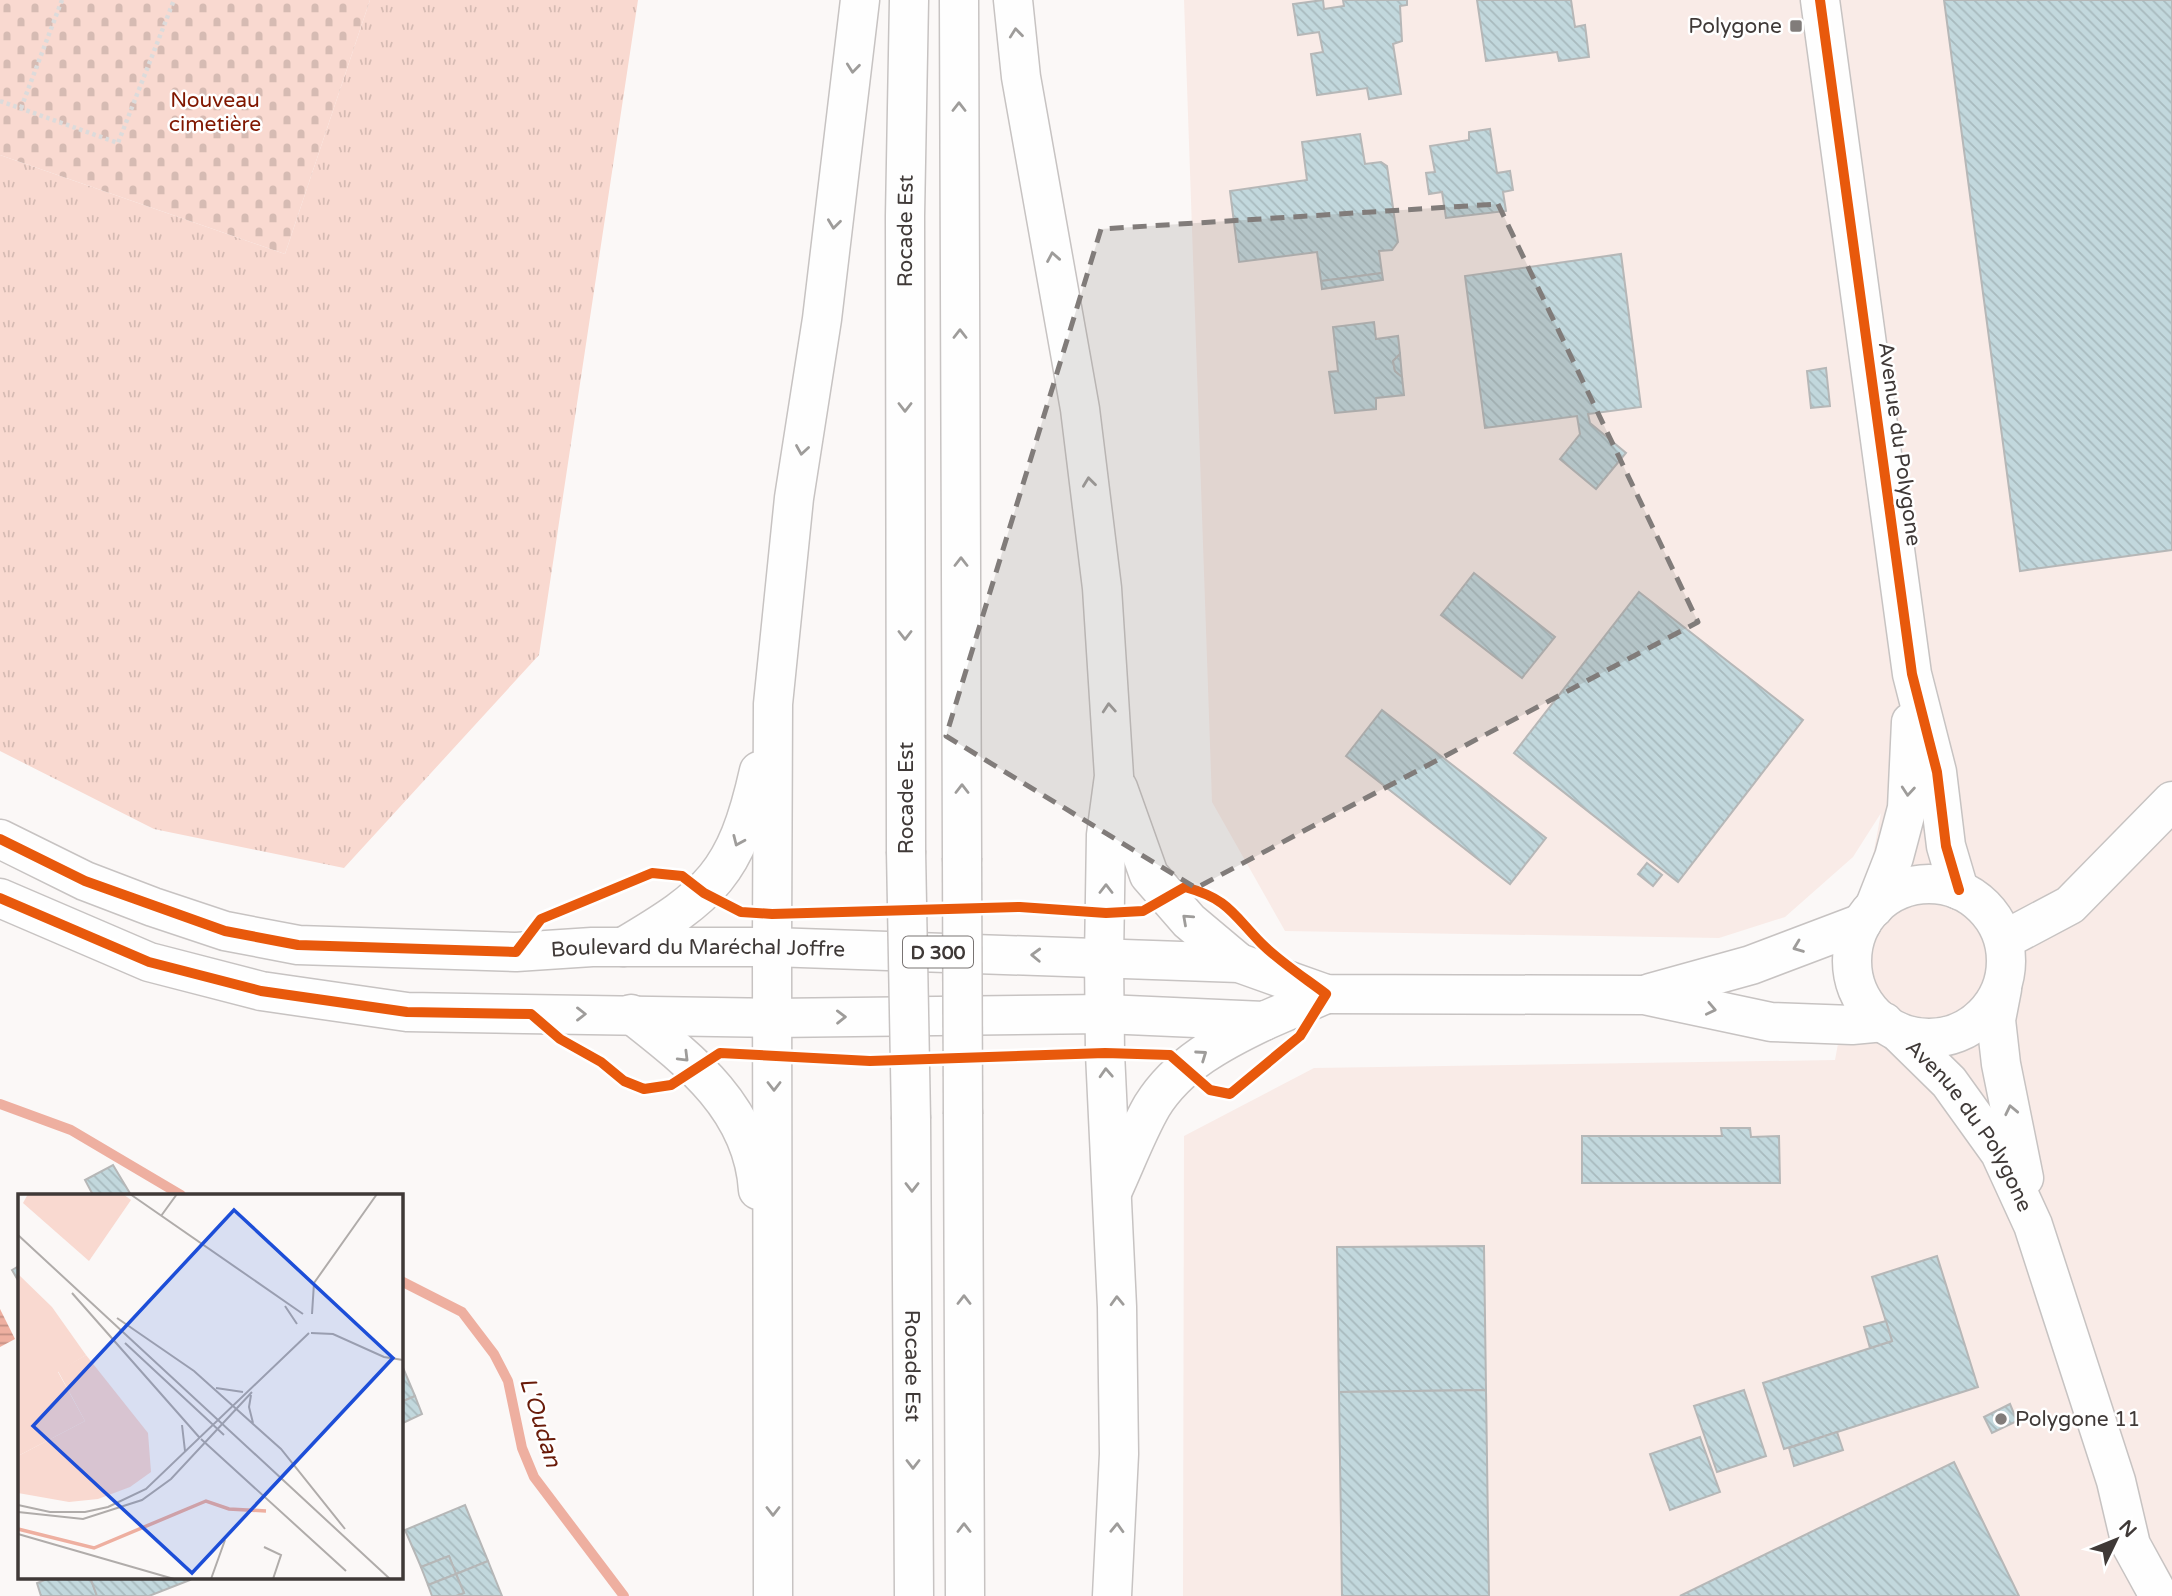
<svg xmlns="http://www.w3.org/2000/svg" width="2172" height="1596" font-family="'Varela Round',sans-serif">
<style>
.built{fill:#f9ebe7}
.grass{fill:url(#grass-tufts)}
.cemetery{fill:url(#cemetery-stones)}
.water{fill:url(#water-rules)}
.lines{fill:none;stroke-linecap:round;stroke-linejoin:round}
.stream{stroke:#eeafa0;stroke-width:10}
.building{fill:url(#building-back-hatch);stroke:#b6b7b7;stroke-width:2}
.minor-casing{stroke:#c7c3c2;stroke-width:41}
.primary-casing{stroke:#c7c3c2;stroke-width:41}
.trunk-casing{stroke:#c7c3c2;stroke-width:41}
.path{stroke:#dcdbdb;stroke-width:4.5;stroke-dasharray:3.5 3.5;stroke-linecap:butt}
.minor{stroke:#fefefe;stroke-width:38}
.primary{stroke:#fefefe;stroke-width:38}
.trunk{stroke:#fefefe;stroke-width:38}
.trunk-bridge-casing{stroke:#c7c3c2;stroke-width:41;stroke-linecap:butt}
.trunk-bridge{stroke:#fefefe;stroke-width:38}
.cycleway-casing{stroke:#fff;stroke-width:15}
.cycleway{stroke:#e8590c;stroke-width:10}
.oneway{stroke:#9e9c9a}
.marked{fill:#817c7a;fill-opacity:0.2;stroke:#817c7a;stroke-width:5;stroke-dasharray:14 9;stroke-linejoin:round}
.poi-dot{fill:#817c7a;stroke:#fff;stroke-width:2.5}
.labels{text-anchor:middle;stroke-width:5;stroke-linejoin:round;paint-order:stroke}
.shield{fill:#fff;stroke:#797473;stroke-width:2}
.shield-label{font-size:19px;font-weight:bold;fill:#3f3937}
.poi-label{font-size:21px;fill:#3f3937;stroke:#fff;text-anchor:end}
.park-label{font-size:21px;fill:#801700;stroke:#fff}
.street-label{font-size:21px;fill:#3f3937;stroke:#fff}
.water-label{font-size:23px;font-style:italic;fill:#691b09;stroke:#fff}
.inset-river{fill:none;stroke:#eeafa0;stroke-width:3.5}
.inset-road{fill:none;stroke:#b0acaa;stroke-width:2}
.view{fill:#1d4ed8;fill-opacity:0.15;stroke:#1d4ed8;stroke-width:3.5}
.inset-edge{fill:none;stroke:#3f3937;stroke-width:3.5}
</style>
<defs>
<pattern id="grass-tufts" width="24" height="20" patternUnits="userSpaceOnUse" patternTransform="scale(1.75)"><rect width="24" height="20" fill="#f9d9d0"/><path d="M3 7l-1-3M5 7V3M7 7l1-3M15 17l-1-3M17 17v-4M19 17l1-3" fill="none" stroke="#d6bbb3"/></pattern>
<pattern id="cemetery-stones" width="16" height="16" patternUnits="userSpaceOnUse" patternTransform="scale(1.75)"><rect width="16" height="16" fill="#f9d9d0"/><path d="M2 7V4a2 2 0 0 1 4 0v3zM10 15v-3a2 2 0 0 1 4 0v3z" fill="#d6bbb3"/></pattern>
<pattern id="water-rules" width="6" height="5" patternUnits="userSpaceOnUse" patternTransform="scale(1.75)"><rect width="6" height="5" fill="#eeafa0"/><path d="M0 2.5h6" fill="none" stroke="#c28f83"/></pattern>
<pattern id="building-back-hatch" width="6" height="6" patternUnits="userSpaceOnUse" patternTransform="scale(1.75)"><rect width="6" height="6" fill="#c2d8dd"/><path d="M-1 5l2 2M0 0l6 6M5-1l2 2" fill="none" stroke="#a8babe"/></pattern>
</defs>
<rect width="100%" height="100%" fill="#fbf8f7"/>
<path class="built" d="M1184,0H2172V1596H1183L1184,1136L1314,1068L1835,1060L1881,813L1853,857L1785,917L1719,938L1285,931L1212,802Z"/>
<path class="grass" d="M370,0H638L539,655L344,868L154,829L0,751V155L285,254Z"/>
<path class="cemetery" d="M0,0H370L285,254L0,155Z"/>
<path class="water" d="M0,1309L15,1339L0,1347Z"/>
<g class="lines">
<g class="stream">
<path d="M0,1104L71,1130L181,1195"/>
<path d="M401,1281L462,1312L494,1354L508,1381L522,1448L534,1477L624,1596"/>
</g>
</g>
<g class="building">
<path d="M1323,0L1324,9L1344,6L1343,0H1407V5L1400,6L1402,41L1393,44L1401,94L1369,99L1367,88L1317,95L1311,54L1323,52L1319,32L1298,35L1293,4Z"/>
<path d="M1477,0H1571L1575,27L1585,25L1589,57L1559,61L1557,52L1486,61Z"/>
<path d="M1944,0H2172V550L2020,571Z"/>
<path d="M1490,129L1497,173L1510,171L1513,190L1503,192L1506,211L1446,218L1442,192L1429,194L1426,173L1435,172L1430,146L1469,140V132Z"/>
<path d="M1360,134L1365,164L1381,162L1387,166L1398,242L1392,250L1379,251L1382,273L1321,281L1317,252L1239,262L1230,191L1307,180L1302,142Z"/>
<path d="M1621,254L1641,407L1588,414L1590,423L1626,453L1596,489L1560,459L1580,434L1577,416L1485,428L1465,276Z"/>
<path d="M1382,273L1383,280L1322,289L1321,281Z"/>
<path d="M1374,322L1376,339L1398,336L1400,354L1393,361L1395,371L1402,377L1404,395L1376,398V409L1335,413L1329,372L1338,371L1333,327Z"/>
<path d="M1400,354L1402,377L1395,371L1393,361Z"/>
<path d="M1826,368L1830,406L1811,408L1807,371Z"/>
<path d="M1474,573L1555,637L1522,678L1441,615Z"/>
<path d="M1639,592L1803,720L1678,882L1514,753Z"/>
<path d="M1382,710L1546,838L1510,884L1346,756Z"/>
<path d="M1647,863L1662,875L1653,886L1638,874Z"/>
<path d="M1721,1128H1750L1751,1137L1779,1136L1780,1183H1582V1136H1722Z"/>
<path d="M113,1165L131,1195H93L85,1180Z"/>
<path d="M1484,1246L1486,1390L1339,1392L1337,1247Z"/>
<path d="M1937,1256L1978,1387L1784,1449L1763,1383L1892,1341L1872,1277Z"/>
<path d="M19,1266V1282L12,1270Z"/>
<path d="M1886,1321L1892,1341L1870,1348L1864,1327Z"/>
<path d="M401,1363L415,1396L401,1402Z"/>
<path d="M1486,1390L1489,1596H1342L1339,1392Z"/>
<path d="M1744,1390L1766,1456L1717,1472L1694,1406Z"/>
<path d="M415,1396L422,1414L401,1424V1402Z"/>
<path d="M2010,1404L2017,1421L1992,1433L1984,1417Z"/>
<path d="M1837,1432L1843,1450L1794,1466L1789,1448Z"/>
<path d="M1700,1437L1720,1492L1670,1510L1650,1454Z"/>
<path d="M1954,1462L2019,1596H1680Z"/>
<path d="M465,1505L488,1561L456,1574L449,1556L421,1567L405,1530Z"/>
<path d="M449,1556L456,1574L428,1585L421,1567Z"/>
<path d="M488,1561L502,1596H456L464,1593L456,1574Z"/>
<path d="M456,1574L464,1593L456,1596H432L428,1585Z"/>
<path d="M52,1577H90L97,1596H41L37,1583Z"/>
<path d="M90,1577H188L190,1580L149,1596H97Z"/>
</g>
<g class="lines">
<g class="minor-casing">
<g id="minor">
<path d="M1820,0L1912,674L1937,772L1946,846L1959,890"/>
<path d="M1874,908L1894,857L1907,808L1911,722"/>
<path d="M2004,940L2070,905L2172,801"/>
</g>
</g>
<g class="primary-casing">
<g id="primary">
<path id="s1" d="M0,839L85,881L153,907L225,931L298,945L516,952L592,947H772L1239,963L1326,994L1644,995L1771,1022L1852,1025L1884,1022"/>
<circle cx="1929" cy="961" r="77"/>
<path d="M0,898L149,962L261,991L407,1012L773,1018L1105,1014L1264,1021L1326,994"/>
<path d="M772,947L773,1596"/>
<path d="M2002,989L1996,1020L2001,1064L2024,1178"/>
<path d="M1650,993L1751,965L1862,923"/>
<path d="M631,1014C691,1061 753,1109 758,1190"/>
<path id="s2" d="M1898,1032L1949,1082L2000,1153L2033,1225L2116,1481L2131,1545L2159,1596"/>
</g>
</g>
<g class="trunk-casing">
<g id="trunk">
<path d="M959,0L962,858"/>
<path d="M1013,0L1021,77L1080,409L1102,588L1114,776L1106,835L1104,958L1105,1053L1117,1307L1119,1454L1112,1596"/>
<path d="M1118,788L1149,875L1189,921L1239,963"/>
<path id="s3" d="M906,851L905,216L909,0"/>
<path d="M623,947C711,895 736,874 759,771"/>
<path d="M772,947L773,704L794,498L822,319L860,0"/>
<path d="M963,1114L965,1596"/>
<path id="s4" d="M911,1119L914,1596"/>
<path d="M1113,1190C1126,1162 1137,1132 1152,1106C1178,1064 1222,1041 1264,1021"/>
</g>
</g>
<g class="path">
<path d="M0,101L118,143L174,0"/>
<path d="M21,108L62,0"/>
</g>
<use href="#minor" class="minor"/>
<use href="#primary" class="primary"/>
<use href="#trunk" class="trunk"/>
<g class="trunk-bridge-casing">
<g id="trunk-bridge">
<path d="M906,851L911,1119"/>
<path d="M962,858L963,1114"/>
</g>
</g>
<use href="#trunk-bridge" class="trunk-bridge"/>
<g class="cycleway-casing">
<g id="cycleway">
<path d="M1820,0L1912,674L1937,772L1946,846L1959,890"/>
<path d="M0,839L85,881L225,931L298,945L516,952L541,919L652,873L682,876L704,893L741,912L772,914L1020,907L1106,913L1143,911L1185,887C1228,899 1232,913 1261,943C1280,962 1305,978 1326,994L1300,1036L1230,1094L1210,1090L1170,1055L1105,1053L870,1061L720,1053L671,1085L644,1089L624,1081L601,1062L560,1039L531,1014L407,1012L261,991L149,962L0,898"/>
</g>
</g>
<use href="#cycleway" class="cycleway"/>
</g>
<defs><path id="oneway-chevron" d="M-2-3.5L2.5 0L-2 3.5" fill="none" stroke-width="1.6" stroke-linecap="round" stroke-linejoin="round" transform="scale(1.75)"/></defs>
<g class="oneway">
<use href="#oneway-chevron" transform="translate(1016 33) rotate(-96)"/>
<use href="#oneway-chevron" transform="translate(853 68) rotate(96)"/>
<use href="#oneway-chevron" transform="translate(959 107) rotate(-90)"/>
<use href="#oneway-chevron" transform="translate(834 224) rotate(97)"/>
<use href="#oneway-chevron" transform="translate(1053 257) rotate(-100)"/>
<use href="#oneway-chevron" transform="translate(960 334) rotate(-90)"/>
<use href="#oneway-chevron" transform="translate(905 407) rotate(90)"/>
<use href="#oneway-chevron" transform="translate(802 450) rotate(99)"/>
<use href="#oneway-chevron" transform="translate(1089 482) rotate(-97)"/>
<use href="#oneway-chevron" transform="translate(961 562) rotate(-90)"/>
<use href="#oneway-chevron" transform="translate(905 635) rotate(90)"/>
<use href="#oneway-chevron" transform="translate(1109 708) rotate(-94)"/>
<use href="#oneway-chevron" transform="translate(962 789) rotate(-90)"/>
<use href="#oneway-chevron" transform="translate(1908 791) rotate(95)"/>
<use href="#oneway-chevron" transform="translate(738 841) rotate(114)"/>
<use href="#oneway-chevron" transform="translate(1106 889) rotate(-90)"/>
<use href="#oneway-chevron" transform="translate(1187 919) rotate(-138)"/>
<use href="#oneway-chevron" transform="translate(1798 947) rotate(159)"/>
<use href="#oneway-chevron" transform="translate(1036 955) rotate(-178)"/>
<use href="#oneway-chevron" transform="translate(1711 1009) rotate(12)"/>
<use href="#oneway-chevron" transform="translate(581 1014)"/>
<use href="#oneway-chevron" transform="translate(841 1017) rotate(-1)"/>
<use href="#oneway-chevron" transform="translate(1202 1055) rotate(-35)"/>
<use href="#oneway-chevron" transform="translate(684 1057) rotate(45)"/>
<use href="#oneway-chevron" transform="translate(1106 1073) rotate(-93)"/>
<use href="#oneway-chevron" transform="translate(774 1086) rotate(90)"/>
<use href="#oneway-chevron" transform="translate(2011 1110) rotate(-102)"/>
<use href="#oneway-chevron" transform="translate(912 1187) rotate(90)"/>
<use href="#oneway-chevron" transform="translate(964 1300) rotate(-90)"/>
<use href="#oneway-chevron" transform="translate(1117 1301) rotate(-92)"/>
<use href="#oneway-chevron" transform="translate(913 1464) rotate(90)"/>
<use href="#oneway-chevron" transform="translate(773 1511) rotate(90)"/>
<use href="#oneway-chevron" transform="translate(964 1528) rotate(-90)"/>
<use href="#oneway-chevron" transform="translate(1117 1528) rotate(-88)"/>
</g>
<path class="marked" d="M1498,204L1698,622L1196,888L946,736L1101,229Z"/>
<g class="poi-dot">
<rect x="1789" y="19" width="14" height="14" rx="3.5"/>
<circle cx="2001" cy="1419" r="7"/>
</g>
<g class="labels">
<rect class="shield" x="903" y="936.5" width="70" height="31" rx="5"/>
<g class="shield-label">
<text x="938" y="959">D 300</text>
</g>
<g class="poi-label">
<text x="1782" y="33">Polygone</text>
<text x="2015" y="1426" text-anchor="start">Polygone 11</text>
</g>
<g class="park-label">
<text x="215" y="107">Nouveau<tspan x="215" dy="24">cimetière</tspan></text>
</g>
<g class="street-label">
<text dy="7" stroke="none"><textPath href="#s3" startOffset="620">Rocade Est</textPath></text>
<text transform="translate(1900 444) rotate(82)" y="7">Avenue du Polygone</text>
<text transform="translate(906 798) rotate(-90)" y="7">Rocade Est</text>
<text dy="7" stroke="none"><textPath href="#s1" startOffset="718">Boulevard du Maréchal Joffre</textPath></text>
<text dy="7" stroke="none"><textPath href="#s2" startOffset="119">Avenue du Polygone</textPath></text>
<text dy="7" stroke="none"><textPath href="#s4" startOffset="247">Rocade Est</textPath></text>
</g>
<g class="water-label">
<text transform="translate(541 1422) rotate(73)" y="8">L'Oudan</text>
</g>
</g>
<g transform="translate(18 1194)">
<rect width="385" height="385" fill="#fbf8f7"/>
<path d="M10,0H105L113,6L71,67L5,9ZM68,161L130,239L133,278L112,293L80,305L51,308L0,299V262L67,227L40,177Z" fill="#f9d9d0"/>
<path d="M0,80L34,113L68,161L40,178L67,227L0,262Z" fill="#f9d9d0"/>
<path class="inset-river" d="M0,335L76,354L188,307L211,315L248,317"/>
<path class="inset-road" d="M112,0L285,120M143,22L159,0M0,41L372,385M54,99L181,243M267,112L279,130M294,120L296,89L359,0M99,124L176,177L263,255L327,335M293,139L315,140L366,163L385,166M107,149L206,241M198,194L225,198M233,201L231,213L235,229M164,231L167,257M183,245L328,377M0,311L32,318H67L90,313L128,295L291,139M0,318L65,325L124,306L153,285L234,198M0,340L156,385M246,353L263,361L255,385M193,385L207,346"/>
<path class="view" d="M216,16L375,164L174,379L15,232Z"/>
<rect width="385" height="385" class="inset-edge"/>
</g>
<g transform="translate(2116 1540) rotate(47)" stroke="#ffffff" stroke-width="5" paint-order="stroke">
<path d="M0-5L12 26L0 18L-12 26Z" fill="#3f3937"/>
<text y="-10" font-size="19" font-weight="bold" text-anchor="middle" fill="#3f3937">N</text>
</g>
</svg>
